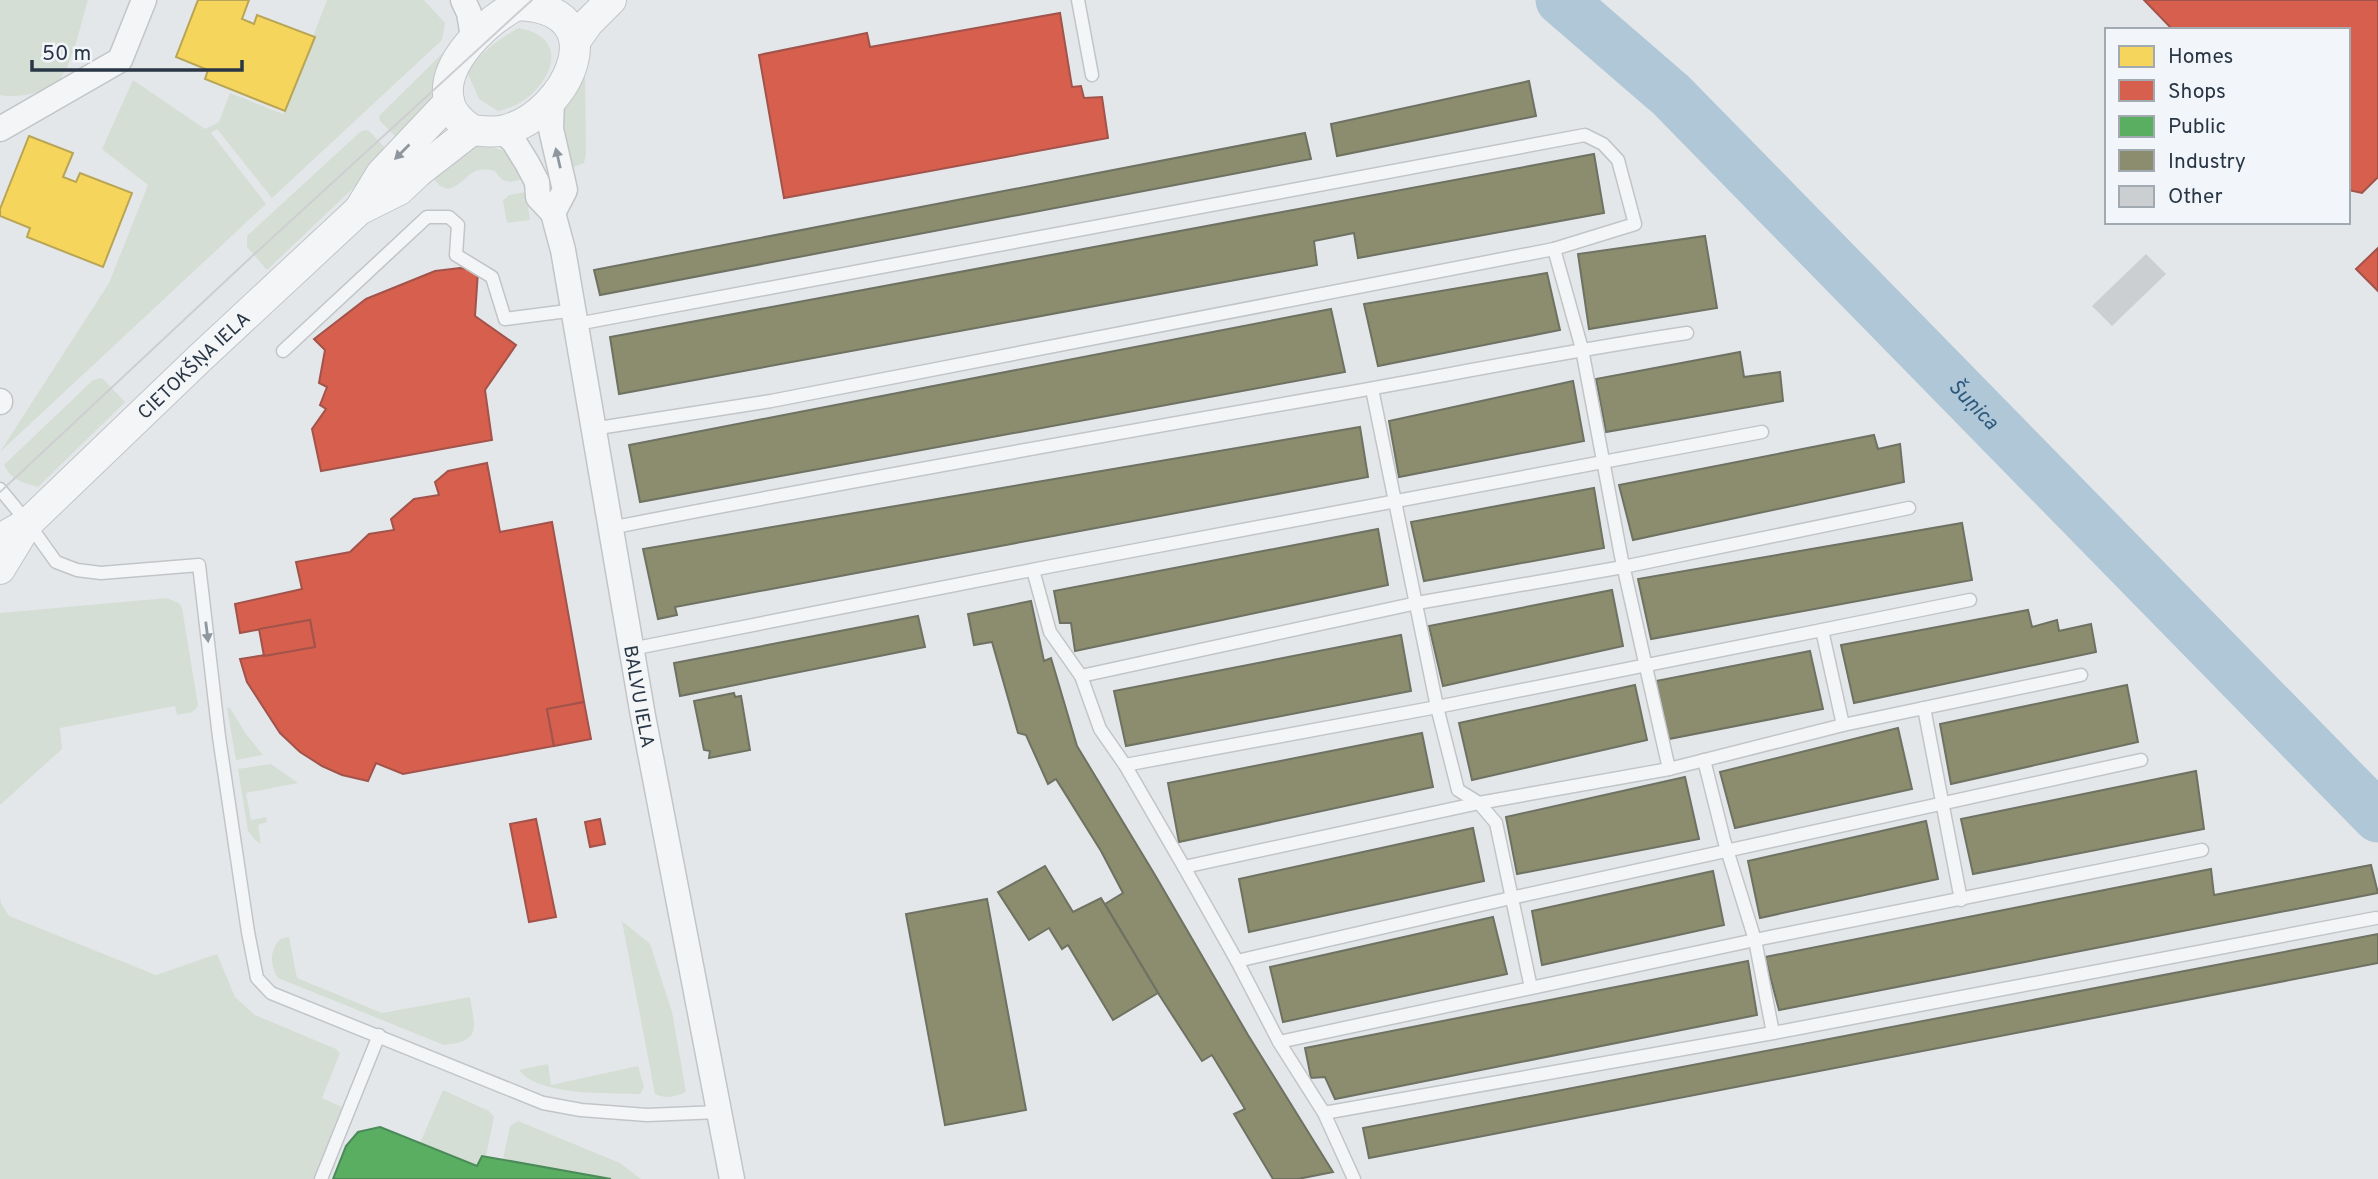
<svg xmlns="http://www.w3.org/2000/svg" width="2378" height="1179" font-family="Overpass,sans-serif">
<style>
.green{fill:#d5ded4}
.homes{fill:#f6d55c;stroke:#b8a555;stroke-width:2}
.shops{fill:#d6604d;stroke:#a2534b;stroke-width:2}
.public{fill:#5aae61;stroke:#4b8a59;stroke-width:2}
.industry{fill:#8c8c6e;stroke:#6e7262;stroke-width:2}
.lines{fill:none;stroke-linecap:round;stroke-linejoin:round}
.river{stroke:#b0c7d7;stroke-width:51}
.building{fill:#cccfd2}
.service-casing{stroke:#c2c5c8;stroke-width:15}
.minor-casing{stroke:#c2c5c8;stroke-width:27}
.tertiary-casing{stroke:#c2c5c8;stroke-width:32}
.service{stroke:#f3f5f6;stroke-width:12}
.minor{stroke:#f3f5f6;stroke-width:24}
.tertiary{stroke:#f3f5f6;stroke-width:30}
.tram{stroke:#ccced1;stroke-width:2}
.oneway{fill:#8e969e}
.labels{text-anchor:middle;stroke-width:7;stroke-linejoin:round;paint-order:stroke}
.street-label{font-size:19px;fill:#283646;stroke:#f2f5f9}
.water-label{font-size:21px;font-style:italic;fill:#2d597e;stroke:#f2f5f9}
</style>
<rect width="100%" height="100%" fill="#e4e7ea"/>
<g class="green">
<path d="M0,0H88C81,23 74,58 61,78C51,92 16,99 0,95Z"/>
<path d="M327,0H424L445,23L442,40L272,198L217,129L211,133L266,204L0,452L109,283L148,185L102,149L133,80L205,129L219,122L230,93L283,114Z"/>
<path d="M519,28C582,40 541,104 498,111L479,99L468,74C473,57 503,36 519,28Z"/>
<path d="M451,45L428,113L401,142L380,121L379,116Z"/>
<path d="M585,68L586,154L584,163L571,168L560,118Z"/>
<path d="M365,130L369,131L390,153L267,270L247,247V236L360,132Z"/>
<path d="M482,144L505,151L523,179C509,183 503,184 495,171C468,164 469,183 448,189L440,186L430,175L471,146Z"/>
<path d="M526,192L530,220L507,223L503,201L509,195Z"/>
<path d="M102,378L125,402L38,487C22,482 11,480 4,465L93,380Z"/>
<path d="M167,598L179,603L182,608L198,705C195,714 186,713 177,715L175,706L60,728L62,749L0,805V613Z"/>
<path d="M227,708H230L246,734L263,755L236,760Z"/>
<path d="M271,764L298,783L246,793L251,820L266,817L267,822L258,825L261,844L254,839L248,831L238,769Z"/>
<path d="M0,896L1,903L9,916L156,975L217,954L235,997L255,1015L336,1049L340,1053L322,1098L342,1107L313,1179H0Z"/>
<path d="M622,921L650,944L672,1012L686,1092C675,1097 666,1099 655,1094Z"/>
<path d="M289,937L297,978L382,1013L470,997C475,1028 482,1041 444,1045L278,978C269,964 270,951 280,939Z"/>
<path d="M548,1064L551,1085L638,1066L644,1087L640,1094C609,1093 538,1096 519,1070Z"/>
<path d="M443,1090L489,1111L494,1117L486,1156H482L477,1166L420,1143Z"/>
<path d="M518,1121L620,1163L641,1179H611L503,1159L510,1126Z"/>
</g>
<g class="homes">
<path d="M198,0H249L242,19L254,24L257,15L315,37L285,111L205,79L208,70L176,57Z"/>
<path d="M29,136L73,153L63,177L76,182L80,173L132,193L103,267L27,237L30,228L0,216V209Z"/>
</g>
<g class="shops">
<path d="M2144,0H2378V177L2362,193L2348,190V30H2173Z"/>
<path d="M1060,13L1072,87L1081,86L1084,98L1102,97L1108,138L784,198L759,55L867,33L870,47Z"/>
<path d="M2378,248V291L2356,269Z"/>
<path d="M460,268L478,271L475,316L516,345L485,390L492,440L321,471L312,429L326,409L320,405L327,387L319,383L325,350L314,339L366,299L435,271Z"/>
<path d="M487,463L500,532L552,522L584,702L547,709L554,746L403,774L376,763L368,781L342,775L322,766L300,752L280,733L247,682L240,659L315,647L310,620L240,633L235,604L302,589L296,562L350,552L369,534L394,530L391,519L414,499L439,495L435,482L448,471Z"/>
<path d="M310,620L315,647L264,656L259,629Z"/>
<path d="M584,702L591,739L554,746L547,709Z"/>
<path d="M536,819L556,917L529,922L510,824Z"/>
<path d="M600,819L605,844L590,847L585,822Z"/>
</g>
<path class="public" d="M380,1127L477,1166L482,1156L611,1179H333L346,1146L358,1132Z"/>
<g class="industry">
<path d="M1529,81L1536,116L1337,156L1331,124Z"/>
<path d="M1305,133L1311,159L600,295L594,270Z"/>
<path d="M1594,154L1604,213L1358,258L1354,233L1314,241L1317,265L619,394L610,337Z"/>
<path d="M1705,236L1717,308L1589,329L1578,254Z"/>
<path d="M1547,273L1560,330L1378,366L1364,304Z"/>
<path d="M1331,309L1345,372L640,502L629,445Z"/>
<path d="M1740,352L1744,377L1780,372L1783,401L1606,432L1596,379Z"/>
<path d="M1573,381L1584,441L1399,477L1389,421Z"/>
<path d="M1360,427L1368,477L675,607L677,615L658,619L643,549Z"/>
<path d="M1874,435L1878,449L1900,444L1904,482L1633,540L1619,485Z"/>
<path d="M1594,488L1604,548L1424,581L1411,522Z"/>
<path d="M1962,523L1972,580L1651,639L1638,579Z"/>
<path d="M1378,529L1388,585L1075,651L1071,623H1060L1054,591Z"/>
<path d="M1612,590L1623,646L1443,686L1429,626Z"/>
<path d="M1031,601L1044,661L1051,658L1077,746L1155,875L1248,1035L1333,1172L1298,1179H1273L1234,1114L1245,1109L1212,1055L1202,1061L1158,993L1105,904L1123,893L1101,851L1056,779L1048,784L1026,735L1018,733L992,642L974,645L968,614Z"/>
<path d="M2028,610L2032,627L2057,620L2059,631L2091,624L2096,652L1854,703L1841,645Z"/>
<path d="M918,616L925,647L680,696L674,663Z"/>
<path d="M1401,635L1411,691L1126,746L1114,691Z"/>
<path d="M1810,651L1823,709L1669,739L1656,681Z"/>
<path d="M1635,685L1647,740L1472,780L1459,723Z"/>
<path d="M2127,685L2138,742L1951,784L1940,724Z"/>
<path d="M734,693L735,697L741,696L750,750L709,758L710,751L704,750L694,701Z"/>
<path d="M1898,728L1912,789L1735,828L1720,772Z"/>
<path d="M1422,733L1433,787L1179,842L1168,783Z"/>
<path d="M2196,771L2204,829L1973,874L1961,819Z"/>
<path d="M1685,777L1699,839L1517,874L1506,817Z"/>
<path d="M1926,821L1938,879L1760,918L1748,861Z"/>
<path d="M1473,828L1484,881L1249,932L1239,879Z"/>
<path d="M2371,865L2378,893L1779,1010L1765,957L2211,869L2214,895Z"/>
<path d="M1045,866L1073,912L1101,898L1158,993L1113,1020L1068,945L1062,949L1049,928L1029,940L998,892Z"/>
<path d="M1713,871L1724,925L1542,965L1532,911Z"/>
<path d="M987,899L1026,1110L945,1125L906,914Z"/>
<path d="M1493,917L1507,974L1283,1022L1270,967Z"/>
<path d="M2378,934V963L1369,1158L1363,1128Z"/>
<path d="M1748,961L1757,1015L1335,1099L1325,1077L1311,1078L1305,1048Z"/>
</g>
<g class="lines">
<path class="river" id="s1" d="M1561,0L1671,95L2378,817"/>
</g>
<path class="building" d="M2146,254L2166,274L2112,326L2092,306Z"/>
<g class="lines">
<g class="service-casing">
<g id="service">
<path d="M1078,0L1092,75"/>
<path d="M1554,249L1582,349L1621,556L1669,769"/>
<path d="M577,324L1585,135L1603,144L1618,160L1635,224L1554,249L771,401L592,429"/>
<path d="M283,351L427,217H449L458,225L456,255L492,277L505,319L575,310"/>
<path d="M1372,389L1437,707L1458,790L1479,803L1496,823L1531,988"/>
<path d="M0,489L28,523L56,562L77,570L101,573L199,565L219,737L248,932L257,978L271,993L543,1103L581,1110L647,1115L719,1112"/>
<path d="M610,528C849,481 1089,438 1329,396C1448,375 1567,351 1687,333"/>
<path d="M1033,570L1050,632L1081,676L1100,729L1125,765L1184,867L1237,961L1279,1042L1324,1113L1354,1179"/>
<path d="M1822,630L1970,600"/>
<path d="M631,649L1052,566L1762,432"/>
<path d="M1081,676L1417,603L1623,567L1909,508"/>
<path d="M1924,708L1961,900"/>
<path d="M1704,760L1724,840L1755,940L1773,1033"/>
<path d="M1125,765L1437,707L1822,630L1843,725"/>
<path d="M1184,867L1479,803L1669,769L1843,725L2081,675"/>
<path d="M1237,961L1511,898L2141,760"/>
<path d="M1279,1042L1755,940L2202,850"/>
<path d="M1324,1113L1773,1033L2376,918"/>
<path d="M321,1179L379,1035"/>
</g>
</g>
<g class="minor-casing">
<g id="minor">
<path d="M463,0L469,13L473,37"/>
<path d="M552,100L551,129L565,190L553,213"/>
<path d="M0,129L120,60L144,0"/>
<path id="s2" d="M503,131L514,142L527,163L537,182L538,197L553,213L563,250L643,716L732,1179"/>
<path d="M0,401V402"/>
</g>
</g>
<g class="tertiary-casing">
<g id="tertiary">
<path d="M517,5C620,9 566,115 505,130C494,133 483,131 472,130C462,123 451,114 449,101C440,63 487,21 517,5Z"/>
<path d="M576,40L588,23L611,0"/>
<path d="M359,210L381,174L449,102"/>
<path id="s3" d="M0,539L28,523L201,357L359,210L399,190L418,172L472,130"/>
<path d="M0,569L28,523"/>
</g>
</g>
<use href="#service" class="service"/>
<use href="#minor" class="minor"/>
<use href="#tertiary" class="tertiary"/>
<path class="tram" d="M0,492L248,260L532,0"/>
</g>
<defs><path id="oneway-solid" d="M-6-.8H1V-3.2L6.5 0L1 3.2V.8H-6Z" transform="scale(1.75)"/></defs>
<g class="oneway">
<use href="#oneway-solid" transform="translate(402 152) rotate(135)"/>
<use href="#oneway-solid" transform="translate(558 158) rotate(-103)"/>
<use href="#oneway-solid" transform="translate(207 632) rotate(83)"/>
</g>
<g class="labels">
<g class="street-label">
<text dy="7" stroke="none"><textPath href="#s3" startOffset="261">CIETOKŠŅA IELA</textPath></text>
<text dy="7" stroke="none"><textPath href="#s2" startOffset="590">BALVU IELA</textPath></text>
</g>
<g class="water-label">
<text dy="7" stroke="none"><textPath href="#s1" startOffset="578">Šuņica</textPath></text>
</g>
</g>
<rect x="2105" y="28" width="245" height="196" fill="#f2f5f9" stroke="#a1a9b1" stroke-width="2"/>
<rect x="2119" y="46" width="35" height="21" fill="#f6d55c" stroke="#a1a9b1" stroke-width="2"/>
<text x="2168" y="63" font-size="21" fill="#283646">Homes</text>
<rect x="2119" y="80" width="35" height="21" fill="#d6604d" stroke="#a1a9b1" stroke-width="2"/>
<text x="2168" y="98" font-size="21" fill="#283646">Shops</text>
<rect x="2119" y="116" width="35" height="21" fill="#5aae61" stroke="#a1a9b1" stroke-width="2"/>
<text x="2168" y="133" font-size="21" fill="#283646">Public</text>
<rect x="2119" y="150" width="35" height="21" fill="#8c8c6e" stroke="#a1a9b1" stroke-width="2"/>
<text x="2168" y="168" font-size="21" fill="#283646">Industry</text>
<rect x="2119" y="186" width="35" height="21" fill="#cccfd2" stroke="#a1a9b1" stroke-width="2"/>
<text x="2168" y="203" font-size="21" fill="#283646">Other</text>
<path d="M32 60v10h210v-10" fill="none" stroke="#283646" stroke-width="3.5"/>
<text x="42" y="60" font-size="21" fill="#283646" stroke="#f2f5f9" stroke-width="5" paint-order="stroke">50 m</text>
</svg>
